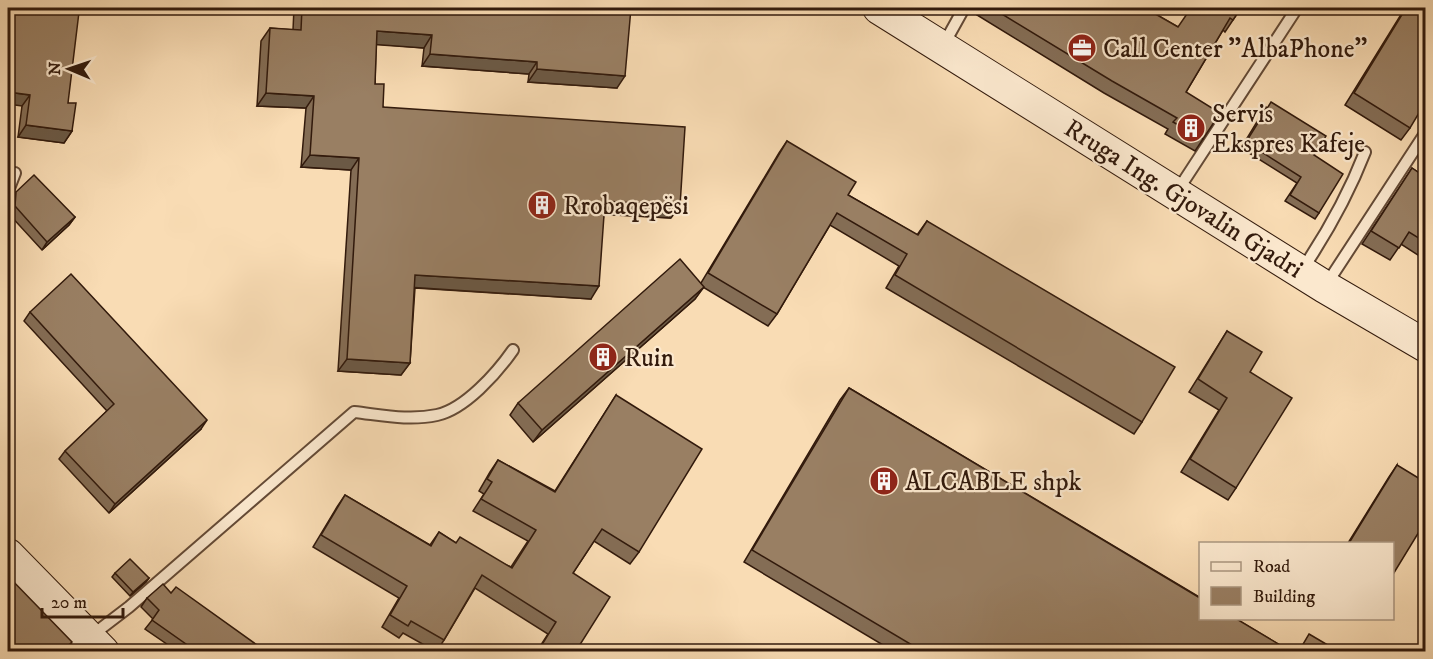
<svg xmlns="http://www.w3.org/2000/svg" width="1433" height="659" font-family="'IM FELL DW Pica',serif">
<style>
.lines{fill:none;stroke-linecap:round;stroke-linejoin:round}
.lane-casing{stroke:#644a36;stroke-width:14}
.secondary-casing{stroke:#321a0c;stroke-width:34}
.lane{stroke:#fbe8ce;stroke-width:10}
.secondary{stroke:#fbe8ce;stroke-width:32}
.wall{fill:#846d55;stroke:#321a0c;stroke-width:1.5}
.shaded-wall{fill:#6b5945;stroke:#321a0c;stroke-width:1.5}
.building{fill:#997f63;stroke:#321a0c;stroke-width:1.5}
.labels{text-anchor:middle;stroke-width:4.5;stroke-linejoin:round;paint-order:stroke}
.poi-label{font-size:26px;fill:#321a0c;stroke:#fbe8ce;text-anchor:start}
.street-label{font-size:26px;fill:#321a0c;stroke:#fbe8ce}
</style>
<rect width="100%" height="100%" fill="#f9dcb4"/>
<filter id="stains"><feTurbulence type="fractalNoise" baseFrequency=".00333" numOctaves="4"/><feColorMatrix values="0 0 0 0 .2 0 0 0 0 .09 0 0 0 0 .02 0 0 0 .5 -.17"/></filter>
<radialGradient id="worn" r=".72"><stop offset=".6" stop-color="#630" stop-opacity="0"/><stop offset="1" stop-color="#630" stop-opacity=".3"/></radialGradient>
<g class="lines">
<g class="lane-casing">
<g id="lane">
<path d="M944,44L964,8"/>
<path d="M8,191L15,173"/>
<path d="M1176,193L1297,8"/>
<path d="M1302,270C1327,233 1349,193 1365,152"/>
<path d="M1326,285L1426,132"/>
<path d="M91,636L129,607L354,412C382,415 409,421 437,415C465,409 497,373 513,350"/>
</g>
</g>
<g class="secondary-casing">
<g id="secondary">
<path d="M879,8L1325,287L1426,346"/>
<path d="M8,555L103,652"/>
</g>
</g>
<use href="#lane" class="lane"/>
<use href="#secondary" class="secondary"/>
</g>
<g class="wall">
<path d="M8,8L68,103L72,131L64,143L18,137L22,106Z"/>
<path d="M294,8H631L617,88L528,82L529,74L422,66L424,48L376,44L375,84L383,107L671,218L604,214L591,299L415,288L410,363L401,375L338,371L351,170L301,167L306,108L257,106L261,41L270,28L293,30Z"/>
<path d="M982,8H1145L1178,27L1241,8L1225,32L1223,30L1186,92L1203,139L1195,151L1165,134L1168,129L1104,93L977,15Z"/>
<path d="M1405,8H1425L1410,128L1401,140L1345,105Z"/>
<path d="M1266,107L1314,155L1319,213L1315,219L1285,201L1297,183L1241,148Z"/>
<path d="M787,141L848,195L917,235L927,221L1142,422L1134,434L886,288L899,266L830,225L777,314L768,326L703,287L695,299L533,442L510,415L518,403L701,283L779,153Z"/>
<path d="M1412,168L1425,177V251L1421,257L1401,244L1390,260L1362,244Z"/>
<path d="M16,192L75,217L69,225L42,250L9,214L11,200Z"/>
<path d="M30,312L201,429L109,513L59,459L65,451L107,411L24,321Z"/>
<path d="M1227,331L1250,372L1236,488L1228,500L1181,472L1219,410L1189,392Z"/>
<path d="M849,388L1290,651H893L744,562L840,400Z"/>
<path d="M616,395L639,552L630,564L594,541L573,573L576,651H537L548,634L475,588L444,640L437,651H435L403,633L399,638L382,627L399,598L313,547L337,507L345,495L430,545L439,532L456,543L511,567L528,541L473,511L484,494L479,491L490,472L498,460L555,491Z"/>
<path d="M1397,465L1392,543H1348L1389,477Z"/>
<path d="M115,573L149,578L146,582L130,596L112,577Z"/>
<path d="M8,576L67,650L65,651H8Z"/>
<path d="M171,593L252,651H177L145,629L153,619L141,607L147,598Z"/>
</g>
<g class="shaded-wall">
<path d="M377,31L432,35L424,48L368,44Z"/>
<path d="M430,54L537,62L529,74L422,66Z"/>
<path d="M537,69L625,76L617,88L528,82Z"/>
<path d="M8,92L30,95L22,106L8,104Z"/>
<path d="M266,93L314,96L306,108L257,106Z"/>
<path d="M26,125L72,131L64,143L18,137Z"/>
<path d="M310,155L359,158L351,170L301,167Z"/>
<path d="M605,201L680,206L671,218L596,214Z"/>
<path d="M75,217L69,225L42,250L47,242Z"/>
<path d="M415,275L599,286L591,299L407,287Z"/>
<path d="M704,287L695,299L533,442L542,430Z"/>
<path d="M347,359L410,363L401,375L338,371Z"/>
<path d="M207,420L201,429L109,513L115,504Z"/>
<path d="M149,578L146,582L130,596L133,592Z"/>
</g>
<g class="building">
<path d="M8,8H73L72,11L79,12L68,103H76L72,131L26,125L30,95L8,92Z"/>
<path d="M302,8H631L625,76L537,69V62L430,54L432,35L377,31L375,84H384L383,107L685,127L680,206L605,201L599,286L415,275L410,363L347,359L359,158L310,155L314,96L266,93L270,28L301,30Z"/>
<path d="M992,8H1145L1178,27L1191,8H1241L1233,20L1230,18L1186,92L1220,113L1203,139L1173,122L1177,118L1112,81Z"/>
<path d="M1406,8H1425V103L1410,128L1354,93Z"/>
<path d="M1271,102L1326,136L1314,155L1343,174L1319,213L1290,195L1301,177L1246,142Z"/>
<path d="M787,141L856,182L848,195L918,235L927,221L1175,367L1142,422L895,275L907,254L837,213L777,314L708,273Z"/>
<path d="M1412,168L1425,177V242L1409,232L1399,248L1371,231Z"/>
<path d="M34,175L75,217L47,242L15,206L16,192Z"/>
<path d="M680,259L704,287L542,430L518,403Z"/>
<path d="M71,274L207,420L115,504L65,451L114,404L30,312Z"/>
<path d="M1227,331L1262,352L1250,372L1292,398L1236,488L1190,459L1227,398L1198,379Z"/>
<path d="M849,388L1200,598V618H1235L1290,651H922L752,550Z"/>
<path d="M616,395L702,449L639,552L602,529L573,573L610,597L576,651H538L556,622L482,575L444,640L411,621L408,626L390,615L407,586L321,535L345,495L431,546L439,532L456,543L460,537L512,568L536,530L481,499L492,482L487,479L498,460L555,492Z"/>
<path d="M1397,465L1425,482V522L1392,576V543H1349Z"/>
<path d="M130,559L149,578L133,592L115,573Z"/>
<path d="M8,576L72,642L62,651H19L8,640Z"/>
<path d="M163,584L171,593L176,587L257,645L252,651H196L152,620L159,610L147,598Z"/>
<path d="M1309,634L1338,651H1299Z"/>
</g>
<defs>
<g id="office-disc" transform="scale(1.5)"><circle r="9.5" fill="#8f2418" stroke="#fbe8ce"/><path d="M-6-3h4V-5.5h4V-3h4V5H-6ZM-1-4.5V-3h2v-1.5ZM-6 0V1H6V0Z" fill="#fff"/></g>
<g id="building-disc" transform="scale(1.5)"><circle r="9.5" fill="#8f2418" stroke="#fbe8ce"/><path d="M-4-6H4V6H1V3H-1V6H-4ZM-2.5-4.3h1.7v1.8h-1.7ZM.8-4.3h1.7v1.8H.8ZM-2.5-1h1.7V.8h-1.7ZM.8-1h1.7V.8H.8Z" fill="#fff"/></g>
</defs>
<g fill-rule="evenodd">
<use href="#office-disc" x="1082" y="48"/>
<use href="#building-disc" x="1191" y="128"/>
<use href="#building-disc" x="542" y="205"/>
<use href="#building-disc" x="603" y="357"/>
<use href="#building-disc" x="884" y="481"/>
</g>
<g class="labels">
<g class="poi-label">
<text x="1103" y="57">Call Center "AlbaPhone"</text>
<text x="1212" y="122">Servis<tspan x="1212" dy="30">Ekspres Kafeje</tspan></text>
<text x="563" y="214">Rrobaqepësi</text>
<text x="624" y="366">Ruin</text>
<text x="905" y="490">ALCABLE shpk</text>
</g>
<g class="street-label">
<text transform="translate(1184 198) rotate(32)" y="9">Rruga Ing. Gjovalin Gjadri</text>
</g>
</g>
<rect width="1433" height="659" fill="none" stroke="#f9dcb4" stroke-width="30"/>
<rect x="9" y="9" width="1415" height="641" fill="none" stroke="#321a0c" stroke-width="3"/>
<rect x="15" y="15" width="1403" height="629" fill="none" stroke="#321a0c" stroke-width="1.5"/>
<rect x="1199" y="542" width="195" height="78" fill="#fbe8ce" stroke="#ab9680" stroke-width="1.5"/>
<rect x="1211" y="562" width="30" height="9" fill="#fbe8ce" stroke="#ab9680" stroke-width="1.5"/>
<text x="1253" y="572" font-size="18" fill="#321a0c">Road</text>
<rect x="1211" y="587" width="30" height="18" fill="#997f63" stroke="#ab9680" stroke-width="1.5"/>
<text x="1253" y="602" font-size="18" fill="#321a0c">Building</text>
<g transform="translate(69 69) rotate(272)" stroke="#fbe8ce" stroke-width="4.5" paint-order="stroke">
<path d="M0-4.5L10 22L0 15L-10 22Z" fill="#321a0c"/>
<text y="-9" font-size="16" font-weight="bold" text-anchor="middle" fill="#321a0c">N</text>
</g>
<path d="M42 608v9h81v-9" fill="none" stroke="#321a0c" stroke-width="3"/>
<text x="51" y="608" font-size="18" fill="#321a0c" stroke="#fbe8ce" stroke-width="4.5" paint-order="stroke">20 m</text>
<rect width="100%" height="100%" filter="url(#stains)"/>
<rect width="100%" height="100%" fill="url(#worn)"/>
</svg>
